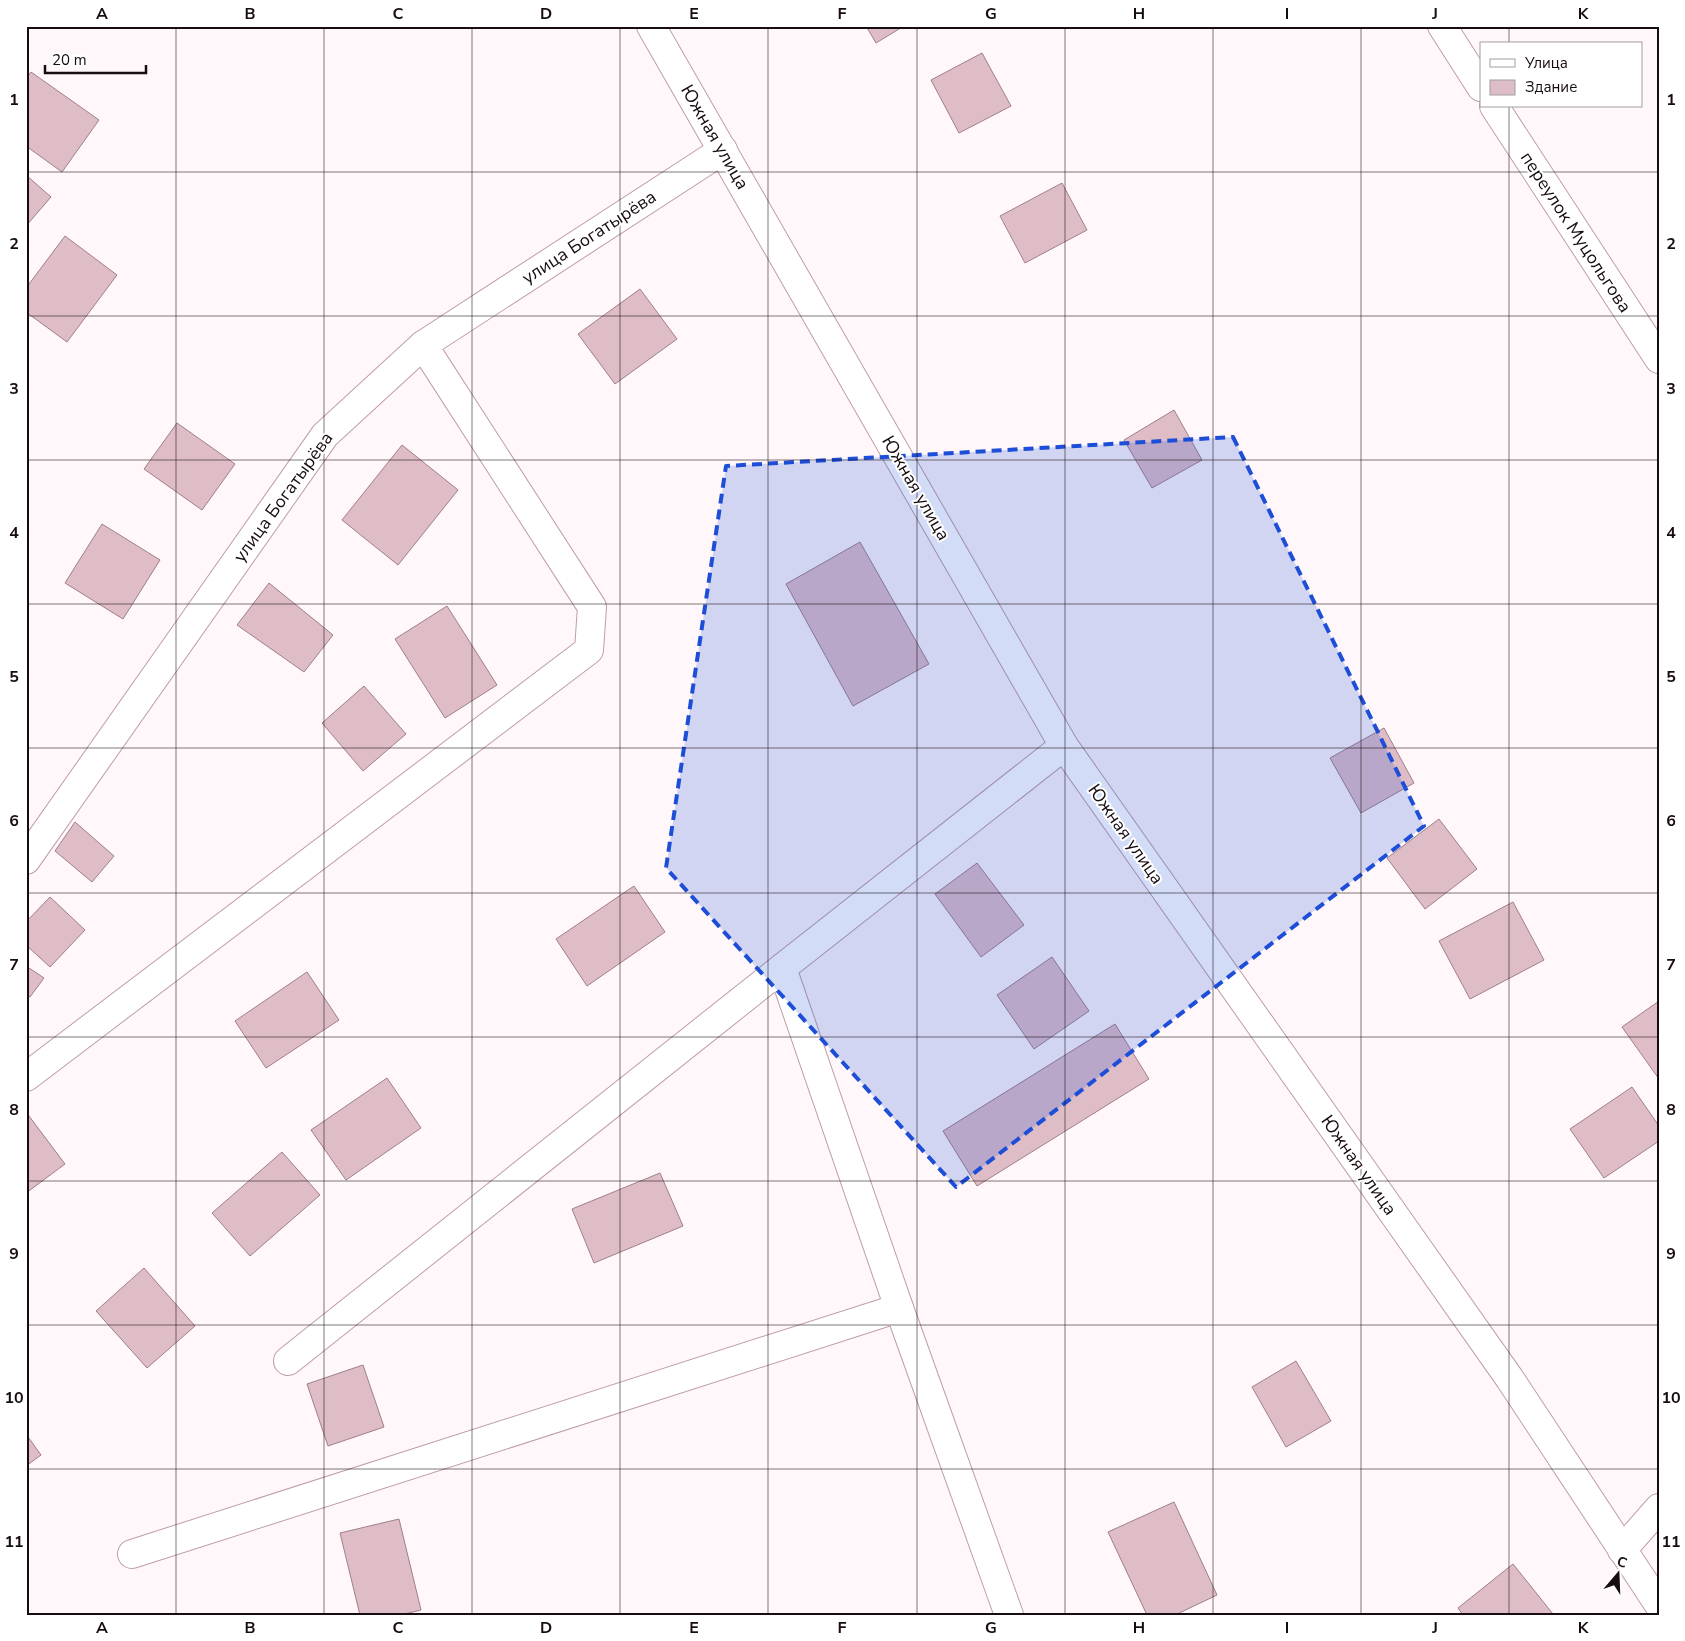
<svg xmlns="http://www.w3.org/2000/svg" width="1685" height="1641" font-family="'Nunito Sans',sans-serif">
<style>
.building{fill:#dfbdc6;stroke:#9f7f88}
.lines{fill:none;stroke-linecap:round;stroke-linejoin:round}
.minor-casing{stroke:#bf9ea8;stroke-width:30}
.minor{stroke:#fff;stroke-width:28}
.marked{fill:#1d4ed8;fill-opacity:0.2;stroke:#1d4ed8;stroke-width:4;stroke-dasharray:10 6;stroke-linejoin:round}
.grid{fill:none;stroke:#170c10;stroke-width:1;stroke-opacity:0.55}
.labels{text-anchor:middle;stroke-width:4;stroke-linejoin:round;paint-order:stroke}
.street-label{font-size:18px;fill:#170c10;stroke:#fff}
.neatline{fill:none;stroke:#170c10;stroke-width:2}
.grid-label{font-size:16px;text-anchor:middle;font-weight:bold;fill:#170c10}
</style>
<rect width="100%" height="100%" fill="#fff7f9"/>
<g class="building">
<path d="M866,26H904L876,43Z"/>
<path d="M982,53L1011,106L959,133L931,80Z"/>
<path d="M31,72L99,120L62,172L26,146V79Z"/>
<path d="M26,175L51,197L26,226Z"/>
<path d="M1062,183L1087,230L1025,263L1000,216Z"/>
<path d="M65,236L117,275L67,342L26,312V288Z"/>
<path d="M640,289L677,339L615,384L578,334Z"/>
<path d="M1174,410L1202,460L1152,488L1124,440Z"/>
<path d="M177,423L235,464L202,510L144,469Z"/>
<path d="M402,445L458,490L398,565L342,520Z"/>
<path d="M102,524L160,560L123,619L65,583Z"/>
<path d="M860,542L929,664L853,706L786,584Z"/>
<path d="M269,583L333,635L304,672L237,625Z"/>
<path d="M447,606L497,685L445,718L395,639Z"/>
<path d="M364,686L406,734L363,771L322,723Z"/>
<path d="M1384,728L1414,783L1361,813L1330,758Z"/>
<path d="M1439,819L1477,869L1425,909L1387,858Z"/>
<path d="M75,822L114,856L92,882L55,851Z"/>
<path d="M977,863L1024,925L981,957L935,894Z"/>
<path d="M634,886L665,932L587,986L556,939Z"/>
<path d="M50,897L85,930L50,967L26,945V922Z"/>
<path d="M1513,902L1544,960L1470,999L1439,941Z"/>
<path d="M1052,957L1089,1011L1034,1049L997,995Z"/>
<path d="M26,966L44,978L30,997L26,994Z"/>
<path d="M307,972L339,1020L266,1068L235,1021Z"/>
<path d="M1659,1001V1079L1622,1027Z"/>
<path d="M1115,1024L1149,1079L977,1186L943,1131Z"/>
<path d="M387,1078L421,1128L346,1180L311,1130Z"/>
<path d="M1632,1087L1659,1126V1141L1604,1178L1570,1129Z"/>
<path d="M26,1112L65,1164L26,1193Z"/>
<path d="M282,1152L320,1195L250,1256L212,1213Z"/>
<path d="M660,1173L683,1226L594,1263L572,1209Z"/>
<path d="M144,1268L195,1326L147,1368L96,1311Z"/>
<path d="M1296,1361L1331,1421L1286,1447L1252,1387Z"/>
<path d="M363,1365L384,1427L328,1446L307,1384Z"/>
<path d="M26,1434L41,1455L26,1466Z"/>
<path d="M1174,1502L1217,1595L1175,1615H1147L1108,1532Z"/>
<path d="M399,1519L421,1610L400,1615H360L340,1533Z"/>
<path d="M1513,1564L1553,1614L1463,1615L1458,1608Z"/>
</g>
<g class="lines">
<g class="minor-casing">
<g id="minor">
<path d="M651,26L1064,746L1510,1379L1659,1605"/>
<path d="M1442,26L1481,87"/>
<path d="M1494,106L1659,359"/>
<path d="M26,860L325,435L423,345L723,150"/>
<path d="M782,968L899,1308L1009,1615"/>
<path d="M26,1077L589,650L592,607L423,345"/>
<path d="M288,1361L782,968L1064,746"/>
<path d="M1622,1550L1659,1508"/>
<path d="M132,1554L899,1308"/>
</g>
</g>
<use href="#minor" class="minor"/>
</g>
<path class="marked" d="M1233,437L1424,826L956,1187L666,868L726,466Z"/>
<path class="grid" d="M176,26V1615M324,26V1615M472,26V1615M620,26V1615M768,26V1615M917,26V1615M1065,26V1615M1213,26V1615M1361,26V1615M1509,26V44M1509,106V1615M26,172H1659M26,316H1659M26,460H1659M26,604H1659M26,748H1659M26,893H1659M26,1037H1659M26,1181H1659M26,1325H1659M26,1469H1659"/>
<g class="labels">
<g class="street-label">
<text transform="translate(715 137) rotate(60)" y="6">Южная улица</text>
<text transform="translate(1576 232) rotate(57)" y="6">переулок Муцольгова</text>
<text transform="translate(589 237) rotate(-33)" y="6">улица Богатырёва</text>
<text transform="translate(916 488) rotate(60)" y="6">Южная улица</text>
<text transform="translate(283 497) rotate(-54)" y="6">улица Богатырёва</text>
<text transform="translate(1126 834) rotate(55)" y="6">Южная улица</text>
<text transform="translate(1359 1165) rotate(55)" y="6">Южная улица</text>
</g>
</g>
<rect width="1685" height="1641" fill="none" stroke="#ffffff" stroke-width="55"/>
<rect x="1480" y="42" width="162" height="65" fill="#ffffff" stroke="#a29e9f"/>
<rect x="1490" y="59" width="25" height="8" fill="#ffffff" stroke="#a29e9f"/>
<text x="1525" y="68" font-size="15" fill="#170c10">Улица</text>
<rect x="1490" y="80" width="25" height="15" fill="#dfbdc6" stroke="#a29e9f"/>
<text x="1525" y="92" font-size="15" fill="#170c10">Здание</text>
<g transform="translate(1618 1574) rotate(19)" stroke="#ffffff" stroke-width="4" paint-order="stroke">
<path d="M0-4L9 19L0 12L-9 19Z" fill="#170c10"/>
<text y="-8" font-size="14" font-weight="bold" text-anchor="middle" fill="#170c10">С</text>
</g>
<path d="M45 65v8h101v-8" fill="none" stroke="#170c10" stroke-width="2.5"/>
<text x="52" y="65" font-size="15" fill="#170c10" stroke="#ffffff" stroke-width="4" paint-order="stroke">20 m</text>
<rect x="28" y="28" width="1630" height="1586" class="neatline"/>
<g class="grid-label">
<text x="102" y="19">A</text>
<text x="250" y="19">B</text>
<text x="398" y="19">C</text>
<text x="546" y="19">D</text>
<text x="694" y="19">E</text>
<text x="842" y="19">F</text>
<text x="991" y="19">G</text>
<text x="1139" y="19">H</text>
<text x="1287" y="19">I</text>
<text x="1435" y="19">J</text>
<text x="1583" y="19">K</text>
<text x="14" y="105">1</text>
<text x="1671" y="105">1</text>
<text x="14" y="249">2</text>
<text x="1671" y="249">2</text>
<text x="14" y="394">3</text>
<text x="1671" y="394">3</text>
<text x="14" y="538">4</text>
<text x="1671" y="538">4</text>
<text x="14" y="682">5</text>
<text x="1671" y="682">5</text>
<text x="14" y="826">6</text>
<text x="1671" y="826">6</text>
<text x="14" y="970">7</text>
<text x="1671" y="970">7</text>
<text x="14" y="1115">8</text>
<text x="1671" y="1115">8</text>
<text x="14" y="1259">9</text>
<text x="1671" y="1259">9</text>
<text x="14" y="1403">10</text>
<text x="1671" y="1403">10</text>
<text x="14" y="1547">11</text>
<text x="1671" y="1547">11</text>
<text x="102" y="1633">A</text>
<text x="250" y="1633">B</text>
<text x="398" y="1633">C</text>
<text x="546" y="1633">D</text>
<text x="694" y="1633">E</text>
<text x="842" y="1633">F</text>
<text x="991" y="1633">G</text>
<text x="1139" y="1633">H</text>
<text x="1287" y="1633">I</text>
<text x="1435" y="1633">J</text>
<text x="1583" y="1633">K</text>
</g>
</svg>
